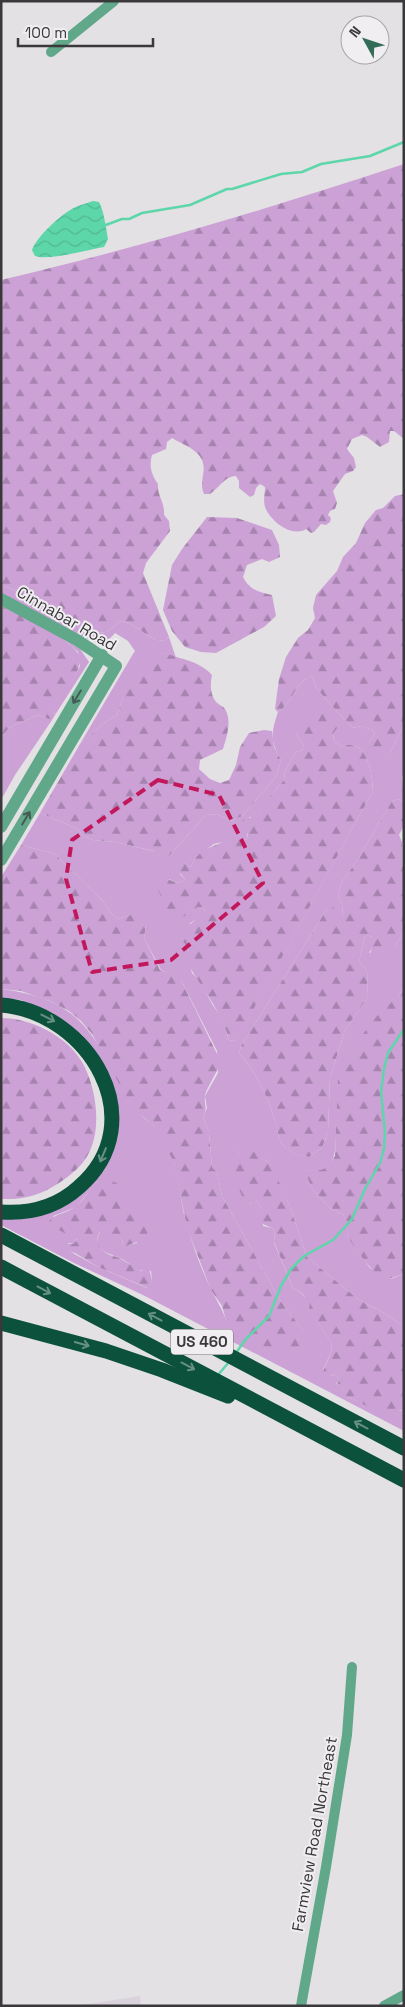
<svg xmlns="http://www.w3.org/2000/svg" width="405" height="2007" font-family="'Space Grotesk',sans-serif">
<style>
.built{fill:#dad2dc}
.grass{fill:#cca1d6;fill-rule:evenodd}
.forest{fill:url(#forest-firs)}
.water{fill:url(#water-waves)}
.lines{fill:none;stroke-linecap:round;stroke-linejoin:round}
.stream{stroke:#5dd6a9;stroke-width:2.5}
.minor{stroke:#61a88b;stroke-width:10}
.tertiary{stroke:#61a88b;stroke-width:12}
.motorway{stroke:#0c513b;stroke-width:15}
.oneway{stroke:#455a52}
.oneway2{stroke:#679084}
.marked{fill:none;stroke:#c2185b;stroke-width:4;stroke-dasharray:10 6;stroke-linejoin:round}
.labels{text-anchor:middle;stroke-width:4;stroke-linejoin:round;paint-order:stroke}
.shield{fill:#f0eef1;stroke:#706f71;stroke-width:1}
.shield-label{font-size:15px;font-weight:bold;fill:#39383a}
.street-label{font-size:16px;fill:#39383a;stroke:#f0eef1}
</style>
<defs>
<pattern id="forest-firs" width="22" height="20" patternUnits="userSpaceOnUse" patternTransform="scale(1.25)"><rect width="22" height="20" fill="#cca1d6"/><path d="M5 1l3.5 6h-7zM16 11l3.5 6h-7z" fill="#a784af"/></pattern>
<pattern id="water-waves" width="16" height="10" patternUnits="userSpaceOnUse" patternTransform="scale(1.25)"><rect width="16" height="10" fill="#5dd6a9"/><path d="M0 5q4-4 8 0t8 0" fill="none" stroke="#52b892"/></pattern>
</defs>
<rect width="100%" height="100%" fill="#e3e1e4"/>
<path class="built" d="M140,1996L141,2006H76Z"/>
<g class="grass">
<path d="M1,585C12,589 23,593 28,604L57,616L69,625L81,628L90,634L106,632L121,621C137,623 148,641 165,641L169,637L176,658L165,653L123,697L117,715L101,725L80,744L133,654L135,651L128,641L115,633C107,642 102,645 90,640L1,594Z"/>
<path d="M64,639L80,649L89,662L55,715L53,707L54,699L73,680L80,666L78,652Z"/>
<path d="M311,676C315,680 314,683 316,687C319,692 349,725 353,728L361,726L373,730L375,734L368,743L387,759L404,725V771L402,777L404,802L398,799L392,801L358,859L341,883L338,894L342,904L343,917H338L327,909L241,1046L239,1053C255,1071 267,1095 274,1118C277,1125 278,1138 282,1144C290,1153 298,1155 309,1157L322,1148L328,1131L330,1078L345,1030L368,997L367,970L359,961L365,937L368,935L373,938L374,944L369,953L395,946L404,932V988L398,996L336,1136C335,1149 336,1166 321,1170C316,1172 310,1170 305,1171L313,1190L330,1208L343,1215L351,1226L347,1236L370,1268L391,1279L404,1274V1327L386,1314L359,1300L307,1257L289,1204L268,1161L240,1151C231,1170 241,1185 249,1204L257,1201L261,1209L263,1226L272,1228L275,1231L274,1243L293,1288L300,1292L310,1302L312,1314L331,1342L332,1350L323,1370L331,1376L334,1374L337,1376L339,1380L336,1384L345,1391L348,1397L368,1406L404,1411V1431L143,1295L74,1263L1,1225V1216L47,1209L106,1155L104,1066L95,1050L82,1035L53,1013L21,1000L1,998V989C96,1001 93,1048 140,1113C143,1119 150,1121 154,1126C162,1135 171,1151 174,1162C180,1183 181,1208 188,1229C194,1249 202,1271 211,1289C216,1300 222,1308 226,1320L307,1336L280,1300L222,1196L217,1172L212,1167L209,1132L203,1117L207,1108L205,1096L218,1073L217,1051L181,980L161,970L144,938L146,925L130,915L118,919L110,912L104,902L55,854L21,845L40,813L78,829L83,836L93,840L115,842L170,855L206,815L217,814L232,821L242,816L269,785L277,775L281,760C270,741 271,733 278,712C292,704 295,682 311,676ZM333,733L334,741L339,745C344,746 351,744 355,746C370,752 372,777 373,791L237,1038L234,1041L229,1040L222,1018L212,1004L200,981L192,973L187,953L189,950L184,943L190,923L203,916L205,911L203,907H198L176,921L169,879L177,883L184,881L185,879L180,874L184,863L191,867L196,857L214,844L236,839L241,842L247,839L249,817H257L260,814L271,795L284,780L285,771L296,752L302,750L304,746L296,734ZM98,1181L117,1183L137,1243L123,1246L122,1239L103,1228C97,1232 102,1227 99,1234C92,1251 110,1253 122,1259C128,1262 133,1268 139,1270C143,1271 147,1270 151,1271L152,1281L147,1288L98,1267L69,1251L68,1243L73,1244L78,1241L53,1216L76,1207Z"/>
<path d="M38,715L52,720L15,775L1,800V737L10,727Z"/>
</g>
<g class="forest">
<path d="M404,164V439L394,431H390L389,442L380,447L367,437L362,435L352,439L347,449L354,458L356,467L353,471L345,474L333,491L337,503L335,509L330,511L328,515L331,518L330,522L326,525L321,524L314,532L311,533L306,529C292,538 270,521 265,507C263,501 265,493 265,487L260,484L256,488L254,495L250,497L239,488V481L236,476C225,476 219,488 210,494H204C201,487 202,482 203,475C208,452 187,447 172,438L167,442L166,449L152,455C149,466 151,474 158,484C157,496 165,502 164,515L169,521L170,531L146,563L143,573L169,637L165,641C148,641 137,623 121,621L106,632L90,634L81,628L69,625L57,615L28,604C23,593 12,589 1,585V280C138,248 271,208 404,164Z"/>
<path d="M404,494V725L387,759H380L368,749V743L375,734L373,730L361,726L353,728C349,725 319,692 316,687C314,683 315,680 311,676C295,682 292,704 278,712L275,709L279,679L286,657L298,638L308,630L315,618L313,608L316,595L337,571L343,557L356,543L365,523L376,510L383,508L395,496Z"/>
<path d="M207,517L237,518L272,530L279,545L280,557L269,562L262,559L247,565L243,577C250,590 258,592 272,595L276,616L264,627L216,653L201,652L185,647L172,631L163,610L172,565L182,549Z"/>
<path d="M1,606C25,618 69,635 81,658C79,667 76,677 70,685C61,697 50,696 55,715L52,720L38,715L10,727L1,737Z"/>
<path d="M165,653C182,660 198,660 212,675C210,684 210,694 216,702C219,705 223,706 225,709C232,721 227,736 223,749L200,760L199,769L210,779L220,783L229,780L236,765L240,747L249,733L264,730L272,731L274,747L281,760L277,775L269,785L242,816L232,821L217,814L206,815L170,855L161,860L155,857L154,851L115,842L93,840L83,836L78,829L40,813L80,744L101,725L117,715L123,697L146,663Z"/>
<path d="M316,710C327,710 334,717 337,728L333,734L334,741L339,745C344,746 351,744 355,746C370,752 372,777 373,791L237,1039L234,1041L229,1040C221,1008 198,985 184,956L189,950C188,947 186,946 184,943C175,927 200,921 205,911L203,907H198L176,922L173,921L156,886V881C165,878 169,879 177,883L184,881L185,879L177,869L179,865L184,863L191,867L196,857L204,850L225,841L226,836L231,833L241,842L247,839L248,834L242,825L243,820L260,814L264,803L284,780L285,771L296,752L302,750L304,746L296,734C298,722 304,715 316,710Z"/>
<path d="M398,799L404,802V825L399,835L402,842V866L404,869V932L395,946L380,961L374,963L370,960C369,952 374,946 373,938L368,935L365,937L359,961L367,970L368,997L345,1030L330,1078L328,1131L322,1148L309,1157C297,1155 290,1153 282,1144C278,1138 277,1126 274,1118C267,1095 255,1071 239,1053L241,1046L327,909L333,907L338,917H343L342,904L338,894L341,883L358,859L392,801Z"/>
<path d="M21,845L55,854L104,902L110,912L118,919L130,915L141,916L146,925L144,938L160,970L165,972L171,969L178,970L182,974L181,980L221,1062C218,1071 206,1089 205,1096C204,1106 208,1106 203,1117L209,1132L212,1167L217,1172L222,1196L280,1300L308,1337L300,1357L247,1341L226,1320L222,1306L211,1290L187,1228L174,1162L154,1126L141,1115L127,1098L92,1034L81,1021L69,1011L52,1002L21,991L1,989V877Z"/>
<path d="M404,988V1274L386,1280C369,1270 358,1252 347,1236L350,1226L343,1215L330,1208L313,1190L304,1170C321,1171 326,1172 335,1156L338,1080L354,1046L375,1018L398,996Z"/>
<path d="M1,1018C31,1018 67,1036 82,1062C97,1088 104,1135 84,1161C78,1169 68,1177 59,1183C41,1195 23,1200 1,1199Z"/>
<path d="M252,1149L260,1158L268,1161L274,1171L289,1204L307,1257L359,1300L386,1314L404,1327V1411L400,1410L390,1417L348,1397L345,1395V1391L341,1389L337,1391L335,1388L339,1380L337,1376L334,1374L323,1380L321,1376L332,1350L331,1342L309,1310L310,1302L306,1300C304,1293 299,1291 293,1288L274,1242L275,1231L272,1228L258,1222L256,1217L261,1209L257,1201L249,1204L245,1203C237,1186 231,1168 240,1151Z"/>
<path d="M103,1178L117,1183L149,1229L145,1239L126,1246H123L122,1239L115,1237L103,1228C94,1236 96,1248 108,1254C111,1256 115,1256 119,1258C127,1262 133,1267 141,1271L149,1268L152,1281L148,1288L98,1267L75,1253L62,1250L64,1244H73L78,1240L49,1225V1221C56,1213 68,1213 76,1206C87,1198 92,1183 103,1178Z"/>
</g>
<path class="water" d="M93,201L99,202C104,211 106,228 108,239L104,247C87,250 49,261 35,256L32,250C37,236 64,211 78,206C83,204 88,203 93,201Z"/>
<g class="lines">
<g class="stream">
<path d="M103,226L122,219H129L142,213L190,205L227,189H232L281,174L302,172L321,164L370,156L404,142"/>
<path d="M236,1353L245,1340L269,1316L281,1286L291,1269L304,1256L333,1240L352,1219L365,1189L380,1163L384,1149L385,1132L381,1092L384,1069L388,1053L404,1029"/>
<path d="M218,1375L229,1362"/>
</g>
<g class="minor">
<path d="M51,52L114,1"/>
<path d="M301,2006L326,1867L347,1735L352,1667"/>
<path d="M384,2006L404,1995"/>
</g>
<g class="tertiary">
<path d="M1,599L77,640L116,666L1,860"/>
<path d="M1,827L102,655"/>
</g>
<g class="motorway">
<path d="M1,1005C89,1012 154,1122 79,1187C57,1207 30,1214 1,1212"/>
<path d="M1,1235L404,1448"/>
<path d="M1,1267L404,1480"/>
<path d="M1,1323L106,1351L162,1370L228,1396"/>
</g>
</g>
<defs><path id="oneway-shaft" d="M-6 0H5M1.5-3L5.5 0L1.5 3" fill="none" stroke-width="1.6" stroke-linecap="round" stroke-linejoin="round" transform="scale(1.25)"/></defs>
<g class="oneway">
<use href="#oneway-shaft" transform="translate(77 697) rotate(121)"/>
<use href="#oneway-shaft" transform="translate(26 818) rotate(-59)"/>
</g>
<g class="oneway2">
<use href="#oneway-shaft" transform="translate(48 1018) rotate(27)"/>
<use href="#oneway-shaft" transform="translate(103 1155) rotate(113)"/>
<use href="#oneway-shaft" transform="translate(44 1290) rotate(28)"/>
<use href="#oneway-shaft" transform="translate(155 1317) rotate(-152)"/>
<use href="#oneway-shaft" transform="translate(82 1344) rotate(16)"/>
<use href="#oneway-shaft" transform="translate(188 1366) rotate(28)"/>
<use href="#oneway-shaft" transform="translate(361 1425) rotate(-152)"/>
</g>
<path class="marked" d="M158,780L219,795L263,883L171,960L92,972L66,879L72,840Z"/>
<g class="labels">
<rect class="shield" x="171" y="1329.5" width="62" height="25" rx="4"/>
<g class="shield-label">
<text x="202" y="1347">US 460</text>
</g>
<g class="street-label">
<text transform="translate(67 618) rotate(30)" y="6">Cinnabar Road</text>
<text transform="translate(314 1834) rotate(-80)" y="6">Farmview Road Northeast</text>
</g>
</g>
<rect width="405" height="2007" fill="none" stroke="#39383a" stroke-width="5"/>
<g transform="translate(365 40) rotate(310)"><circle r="24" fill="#f0eef1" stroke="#a7a5a8"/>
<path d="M0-4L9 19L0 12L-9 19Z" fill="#336d57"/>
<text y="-8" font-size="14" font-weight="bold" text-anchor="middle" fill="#39383a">N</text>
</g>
<path d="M18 38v8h135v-8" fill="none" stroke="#39383a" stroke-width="2.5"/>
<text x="25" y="38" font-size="15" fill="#39383a" stroke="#f0eef1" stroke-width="4" paint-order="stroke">100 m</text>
</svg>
